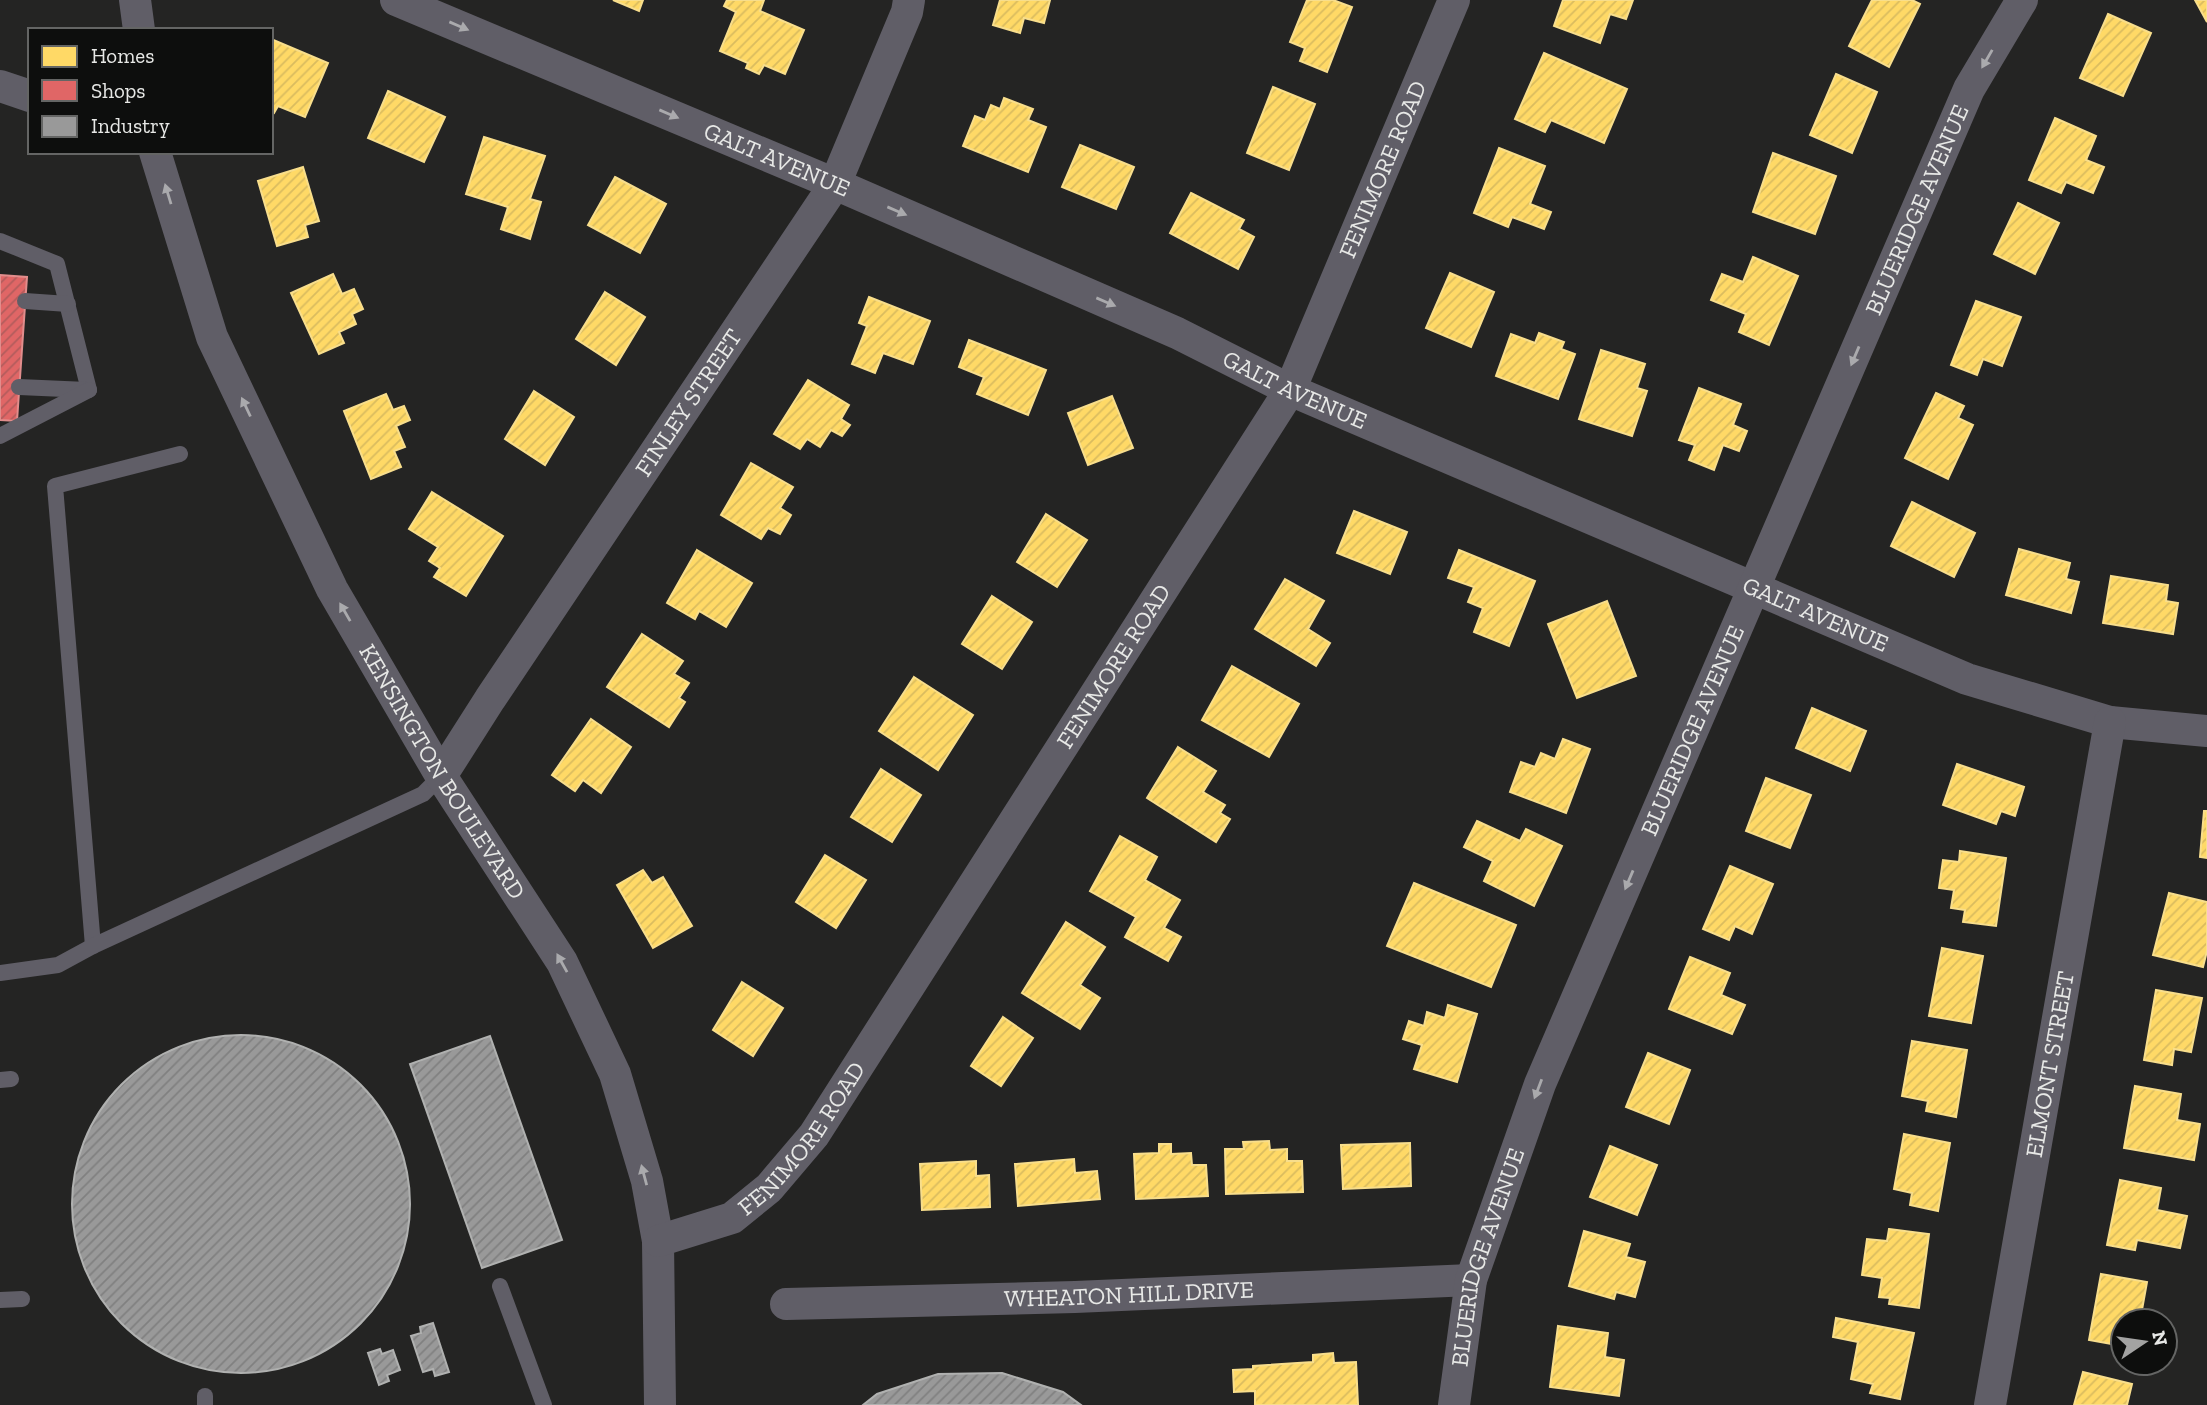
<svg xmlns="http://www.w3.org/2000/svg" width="2207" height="1405" font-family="'Zilla Slab',serif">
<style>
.homes{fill:url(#homes-hatch);stroke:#f8de8c;stroke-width:2}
.shops{fill:url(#shops-hatch);stroke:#e28d8c;stroke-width:2}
.industry{fill:url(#industry-hatch);stroke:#b0b1b0;stroke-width:2}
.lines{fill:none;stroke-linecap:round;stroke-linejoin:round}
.service{stroke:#605e67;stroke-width:16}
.minor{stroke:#605e67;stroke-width:32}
.oneway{fill:#aaaaad}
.labels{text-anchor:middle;stroke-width:7;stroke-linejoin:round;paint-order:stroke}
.street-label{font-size:24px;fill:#e7e8e6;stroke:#0d0e0d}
</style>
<defs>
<pattern id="homes-hatch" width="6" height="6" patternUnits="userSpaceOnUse" patternTransform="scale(1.75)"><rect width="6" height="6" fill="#ffd966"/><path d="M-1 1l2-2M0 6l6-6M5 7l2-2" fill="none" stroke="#dabc5f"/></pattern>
<pattern id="shops-hatch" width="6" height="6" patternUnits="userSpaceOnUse" patternTransform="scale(1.75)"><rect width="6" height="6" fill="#e06666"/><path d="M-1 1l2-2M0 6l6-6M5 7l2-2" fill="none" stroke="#b25c5c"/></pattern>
<pattern id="industry-hatch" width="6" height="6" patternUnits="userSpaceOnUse" patternTransform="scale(1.75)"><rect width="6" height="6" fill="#999"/><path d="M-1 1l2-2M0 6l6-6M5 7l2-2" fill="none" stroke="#808080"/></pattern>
</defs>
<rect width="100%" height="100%" fill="#242423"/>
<g class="homes">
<path d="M613,0H643L639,11Z"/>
<path d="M727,0H764L760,11L804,30L785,74L764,65L759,74L746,68L748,63L720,51L736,12L724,6Z"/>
<path d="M1000,0H1050L1044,23L1024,18L1020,33L993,25Z"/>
<path d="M1307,0H1333L1352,7L1327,72L1300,61L1305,48L1290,42Z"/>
<path d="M1563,0H1633L1626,19L1610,14L1600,43L1554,26Z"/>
<path d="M1872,0H1912L1920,4L1889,67L1849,46Z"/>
<path d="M2195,0H2207V22Z"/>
<path d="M2108,14L2151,33L2123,96L2080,78Z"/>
<path d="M271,39L328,63L305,117L278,106L274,113L271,112Z"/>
<path d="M1544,53L1627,89L1604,143L1551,120L1545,132L1515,119Z"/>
<path d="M1836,74L1877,92L1852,153L1810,135Z"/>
<path d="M1273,87L1315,104L1289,170L1247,153Z"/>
<path d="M388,91L445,117L424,162L368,138Z"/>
<path d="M1004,98L1033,109L1028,120L1046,127L1028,172L963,146L975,116L985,120L991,105L1000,109Z"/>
<path d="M2055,118L2096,136L2086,160L2104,167L2093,193L2066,182L2061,193L2029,180Z"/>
<path d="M484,137L545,156L530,199L541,202L530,239L501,229L508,207L466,194Z"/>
<path d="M1080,145L1134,167L1116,209L1062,187Z"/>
<path d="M1499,148L1545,166L1530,204L1551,212L1544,229L1512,217L1508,227L1474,213Z"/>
<path d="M1773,153L1836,176L1815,234L1753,212Z"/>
<path d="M303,167L319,221L305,225L308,237L277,246L258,181Z"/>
<path d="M615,177L666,204L640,253L588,225Z"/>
<path d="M1191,193L1244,220L1239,229L1254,237L1238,269L1170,233Z"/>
<path d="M2018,203L2059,223L2035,274L1994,254Z"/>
<path d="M1753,257L1798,276L1769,345L1739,332L1746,314L1711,300L1722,274L1743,282Z"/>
<path d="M1450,273L1494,292L1471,347L1426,328Z"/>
<path d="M333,274L342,294L354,289L363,309L352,314L356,324L339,332L344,343L319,354L291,293Z"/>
<path d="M605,292L645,317L616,365L576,339Z"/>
<path d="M869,297L930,321L913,364L883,353L875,373L852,364L867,326L859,323Z"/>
<path d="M1976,301L2021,317L2002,366L1983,359L1977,375L1951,365Z"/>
<path d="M1539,333L1564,342L1561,349L1575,354L1558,399L1496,376L1511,334L1535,343Z"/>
<path d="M969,340L1046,370L1028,415L977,394L984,377L959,367Z"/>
<path d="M1601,350L1645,364L1637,388L1647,391L1632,436L1579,419Z"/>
<path d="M808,380L849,405L841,419L850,425L842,436L831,430L820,447L807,439L800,449L774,434Z"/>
<path d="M1699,388L1741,404L1733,425L1747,431L1739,451L1723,445L1714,470L1689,460L1695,445L1679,440Z"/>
<path d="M534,391L574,417L545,465L505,439Z"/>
<path d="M1936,393L1964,406L1958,418L1973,425L1948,479L1905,458Z"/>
<path d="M386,394L393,410L404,406L410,420L396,426L405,447L394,451L401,467L371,479L344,411Z"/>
<path d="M1112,396L1133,448L1088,465L1068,413Z"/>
<path d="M751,463L793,487L780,508L791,515L780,534L768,528L761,539L721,515Z"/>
<path d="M432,492L503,536L466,596L434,577L440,568L429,561L438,547L409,529Z"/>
<path d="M1912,502L1975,533L1954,577L1891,546Z"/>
<path d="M1354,511L1407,532L1390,574L1337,553Z"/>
<path d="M1046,514L1087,540L1057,587L1017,562Z"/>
<path d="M2019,549L2070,563L2066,579L2079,582L2071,613L2006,595Z"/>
<path d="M697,550L752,583L726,627L699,611L695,619L667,603Z"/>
<path d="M1459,550L1535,581L1509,646L1474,632L1483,608L1468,602L1474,587L1448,578Z"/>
<path d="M2111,576L2168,585L2166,601L2178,603L2173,634L2103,623Z"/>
<path d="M1285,579L1324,601L1308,629L1330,643L1316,666L1255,629Z"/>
<path d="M992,596L1032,622L1002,669L962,644Z"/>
<path d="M1607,601L1636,676L1577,698L1548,624Z"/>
<path d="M642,634L683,661L674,674L689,683L679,698L685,702L669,727L607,687Z"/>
<path d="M1232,666L1299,704L1269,757L1202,720Z"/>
<path d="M914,677L973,715L938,770L879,731Z"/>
<path d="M1812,708L1866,731L1850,771L1796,748Z"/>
<path d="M591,719L631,747L601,793L583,780L575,791L552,775Z"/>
<path d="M1563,739L1590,749L1566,813L1510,792L1521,762L1535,767L1541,753L1555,759Z"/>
<path d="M1178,747L1216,771L1203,792L1225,805L1220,813L1230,819L1216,842L1147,798Z"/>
<path d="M1957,764L2024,787L2015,816L2001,811L1996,824L1943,805Z"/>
<path d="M881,769L921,795L892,842L851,817Z"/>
<path d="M1766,778L1811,795L1790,848L1746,831Z"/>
<path d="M2204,811H2207V858L2200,857Z"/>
<path d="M1477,821L1520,841L1526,829L1562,846L1534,906L1484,881L1493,861L1464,847Z"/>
<path d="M1120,836L1157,857L1145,880L1180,900L1164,928L1181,937L1168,961L1125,937L1136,917L1090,891Z"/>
<path d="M1960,851L2006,858L1996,926L1963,922L1965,910L1951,908L1954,890L1939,888L1943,860L1959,862Z"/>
<path d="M825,855L866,880L836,928L796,902Z"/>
<path d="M1730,866L1773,884L1752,934L1735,926L1729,940L1703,929Z"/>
<path d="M643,870L652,883L663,877L692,926L653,948L617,885Z"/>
<path d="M1414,883L1516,925L1491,987L1387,946Z"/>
<path d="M2169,893L2207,902V951L2203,967L2153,955Z"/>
<path d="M1066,922L1105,947L1080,985L1100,998L1080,1029L1022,993Z"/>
<path d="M1942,948L1983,956L1971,1023L1929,1016Z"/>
<path d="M1690,957L1730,973L1721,995L1745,1005L1732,1034L1669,1009Z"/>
<path d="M742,982L783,1008L753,1056L713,1030Z"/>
<path d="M2156,990L2202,998L2191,1052L2174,1049L2172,1065L2144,1060Z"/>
<path d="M1448,1005L1477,1014L1457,1082L1414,1069L1422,1045L1403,1039L1409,1021L1424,1026L1427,1012L1445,1018Z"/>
<path d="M1003,1017L1033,1038L1001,1086L971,1066Z"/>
<path d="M1912,1041L1967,1050L1956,1117L1926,1111L1928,1101L1902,1096Z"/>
<path d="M1648,1053L1690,1070L1669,1124L1626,1107Z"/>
<path d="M2135,1086L2181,1094L2177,1120L2200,1124L2194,1160L2124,1148Z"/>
<path d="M1904,1134L1950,1143L1938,1211L1910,1205L1912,1193L1894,1189Z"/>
<path d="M1269,1141L1270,1150L1287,1149V1161H1302L1303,1192L1226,1194L1225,1149H1244L1243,1142Z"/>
<path d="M1410,1143L1411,1186L1343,1189L1341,1145Z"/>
<path d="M1159,1144H1171V1154L1191,1153L1192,1165H1206L1208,1196L1136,1199L1134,1154L1159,1153Z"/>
<path d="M1610,1146L1657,1165L1637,1215L1590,1197Z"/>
<path d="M1074,1159L1075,1173L1097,1171L1100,1199L1018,1206L1015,1164Z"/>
<path d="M976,1161V1176L989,1175L990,1207L922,1210L920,1164Z"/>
<path d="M2120,1180L2161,1188L2157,1210L2187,1216L2180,1248L2137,1240L2135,1250L2107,1245Z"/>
<path d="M1889,1229L1929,1234L1919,1308L1889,1304L1890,1298L1879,1297L1882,1278L1862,1275L1867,1239L1887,1241Z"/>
<path d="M1584,1231L1630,1244L1626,1257L1645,1262L1635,1297L1616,1292L1614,1299L1569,1286Z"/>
<path d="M2101,1274L2147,1282L2140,1321H2123V1346L2089,1340Z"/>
<path d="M1836,1318L1914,1333L1900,1399L1870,1393L1873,1384L1851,1379L1858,1342L1833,1337Z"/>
<path d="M1558,1326L1608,1333L1605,1357L1624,1360L1619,1396L1550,1387Z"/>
<path d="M1333,1353L1334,1363L1356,1362L1358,1405H1255V1391L1234,1392L1233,1370L1253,1369V1366L1313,1362V1355Z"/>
<path d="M2083,1372L2132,1384L2127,1405H2074Z"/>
</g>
<path class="shops" d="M0,275L27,277L17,421L0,420Z"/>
<g class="industry">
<circle cx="241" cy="1204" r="169"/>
<path d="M490,1036L562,1240L482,1268L410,1064Z"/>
<path d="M433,1323L449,1372L435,1376L433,1369L423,1372L411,1336L421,1333L420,1327Z"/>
<path d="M380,1349L382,1354L393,1350L400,1370L387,1375L389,1381L379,1385L368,1353Z"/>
<path d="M1002,1373L1063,1392L1081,1405H863L877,1394L938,1374Z"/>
</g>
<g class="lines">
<g class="service">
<path d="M0,241L57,264L89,390"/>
<path d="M25,301L68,304"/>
<path d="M19,387L87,390"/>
<path d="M0,436L89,390"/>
<path d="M93,946L55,486L180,454"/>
<path d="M0,973L58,965L93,946L423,794L441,776"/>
<path d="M0,1080L11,1079"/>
<path d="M500,1286L544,1405"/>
<path d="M0,1300L22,1299"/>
<path d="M205,1405V1396"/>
</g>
<g class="minor">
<path d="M135,0L139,30"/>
<path id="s1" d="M396,0L835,184L1177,333L1290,390L1967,679L2110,722L2207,731"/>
<path d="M0,86L30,96"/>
<path id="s2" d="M155,152L212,337L332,589L441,776L562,962L615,1074L647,1181L658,1241L660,1405"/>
<path id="s3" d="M441,776L490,699L835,184L907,12L909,0"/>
<path id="s4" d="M658,1241L732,1218L769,1188L814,1135L1290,390L1454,0"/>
<path id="s5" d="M786,1304L1075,1297L1471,1280"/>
<path id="s6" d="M1454,1405L1471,1280L1540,1084L1969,89L2022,0"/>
<path id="s7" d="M1990,1405L2110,722"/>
</g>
</g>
<defs><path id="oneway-solid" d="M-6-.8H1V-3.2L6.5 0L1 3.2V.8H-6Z" transform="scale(1.75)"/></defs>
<g class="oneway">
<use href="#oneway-solid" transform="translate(459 26) rotate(23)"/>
<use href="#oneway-solid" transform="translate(1987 59) rotate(120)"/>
<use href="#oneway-solid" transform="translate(669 114) rotate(23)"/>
<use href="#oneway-solid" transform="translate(168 194) rotate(-107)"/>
<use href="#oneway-solid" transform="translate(897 211) rotate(23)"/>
<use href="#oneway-solid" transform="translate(1106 302) rotate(23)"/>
<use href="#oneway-solid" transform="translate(1855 356) rotate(113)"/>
<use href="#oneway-solid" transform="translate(246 407) rotate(-115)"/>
<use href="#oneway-solid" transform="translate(345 612) rotate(-120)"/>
<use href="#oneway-solid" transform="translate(1629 880) rotate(113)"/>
<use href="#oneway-solid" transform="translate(562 963) rotate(-119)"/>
<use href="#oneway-solid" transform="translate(1538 1089) rotate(111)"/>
<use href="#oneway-solid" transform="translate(644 1175) rotate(-105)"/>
</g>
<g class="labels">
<g class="street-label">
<text dy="8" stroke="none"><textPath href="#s1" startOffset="413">GALT AVENUE</textPath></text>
<text dy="8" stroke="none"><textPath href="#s4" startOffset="1318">FENIMORE ROAD</textPath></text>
<text dy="8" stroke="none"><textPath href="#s6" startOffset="1286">BLUERIDGE AVENUE</textPath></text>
<text dy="8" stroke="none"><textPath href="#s1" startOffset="980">GALT AVENUE</textPath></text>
<text dy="8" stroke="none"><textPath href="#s3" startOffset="448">FINLEY STREET</textPath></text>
<text dy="8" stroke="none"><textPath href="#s1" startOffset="1547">GALT AVENUE</textPath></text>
<text dy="8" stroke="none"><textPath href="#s4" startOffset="751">FENIMORE ROAD</textPath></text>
<text dy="8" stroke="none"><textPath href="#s6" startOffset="719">BLUERIDGE AVENUE</textPath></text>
<text dy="8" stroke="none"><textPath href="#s2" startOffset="686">KENSINGTON BOULEVARD</textPath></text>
<text dy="8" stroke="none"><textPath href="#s7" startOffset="346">ELMONT STREET</textPath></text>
<text dy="8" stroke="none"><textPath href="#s4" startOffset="184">FENIMORE ROAD</textPath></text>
<text dy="8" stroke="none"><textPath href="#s6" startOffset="152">BLUERIDGE AVENUE</textPath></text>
<text dy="8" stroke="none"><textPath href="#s5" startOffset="343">WHEATON HILL DRIVE</textPath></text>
</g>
</g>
<rect x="28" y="28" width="245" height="126" fill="#0d0e0d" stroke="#646564" stroke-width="2"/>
<rect x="42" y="46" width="35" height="21" fill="#ffd966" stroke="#646564" stroke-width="2"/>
<text x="91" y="63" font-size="21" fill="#e7e8e6">Homes</text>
<rect x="42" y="80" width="35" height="21" fill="#e06666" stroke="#646564" stroke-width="2"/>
<text x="91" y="98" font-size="21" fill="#e7e8e6">Shops</text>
<rect x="42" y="116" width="35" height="21" fill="#999999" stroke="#646564" stroke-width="2"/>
<text x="91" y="133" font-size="21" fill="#e7e8e6">Industry</text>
<g transform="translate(2144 1342) rotate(77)"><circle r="33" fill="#0d0e0d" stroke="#646564" stroke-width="2"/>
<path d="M0-5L12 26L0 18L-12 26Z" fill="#a3a3a2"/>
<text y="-10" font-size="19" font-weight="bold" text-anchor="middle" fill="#e7e8e6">N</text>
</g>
</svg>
